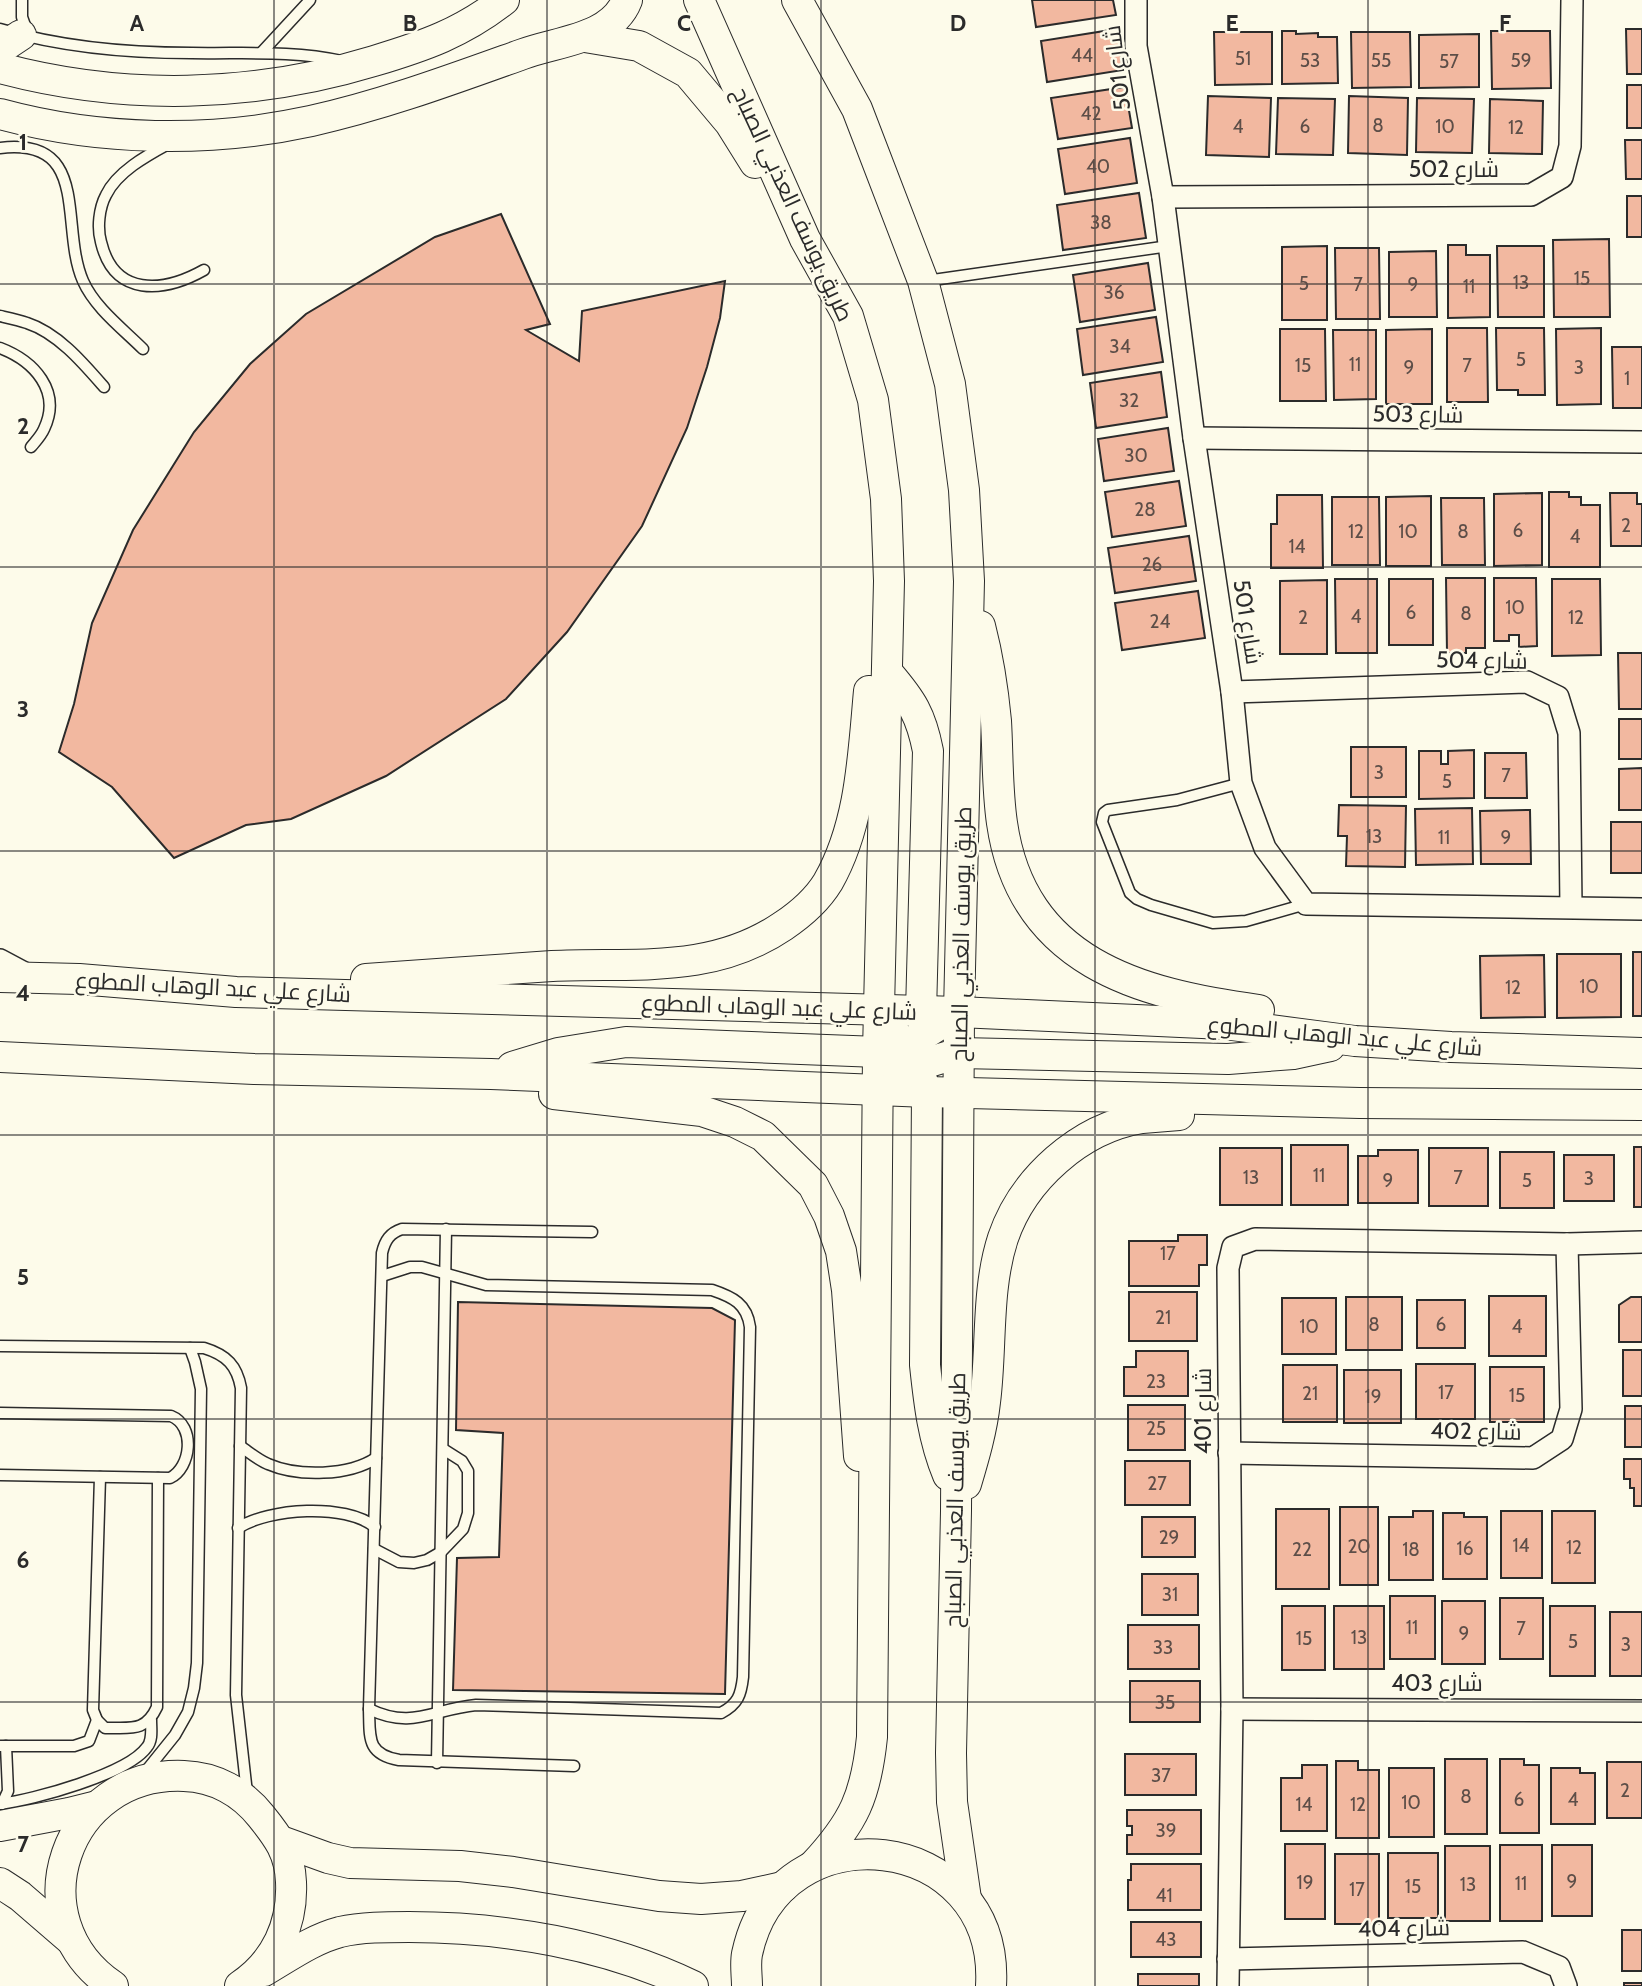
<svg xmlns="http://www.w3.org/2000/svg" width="1642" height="1986" font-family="Cabin,Cairo,sans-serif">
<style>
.building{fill:#f2b8a0;stroke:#2b2b2b;stroke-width:2}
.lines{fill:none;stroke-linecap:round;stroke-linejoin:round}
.lane-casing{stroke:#2b2b2b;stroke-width:13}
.street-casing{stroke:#2b2b2b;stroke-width:24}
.secondary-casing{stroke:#2b2b2b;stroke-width:32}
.lane{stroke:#fdfbea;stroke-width:10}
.street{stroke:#fdfbea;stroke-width:21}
.secondary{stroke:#fdfbea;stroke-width:30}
.grid{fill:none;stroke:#2b2b2b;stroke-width:2;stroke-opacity:0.55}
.labels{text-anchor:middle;stroke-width:5;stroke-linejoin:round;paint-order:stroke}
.number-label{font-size:19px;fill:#5d4e48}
.street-label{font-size:23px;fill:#2b2b2b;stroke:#fdfbea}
.grid-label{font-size:23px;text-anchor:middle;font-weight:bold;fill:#2b2b2b;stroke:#fdfbea;stroke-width:5;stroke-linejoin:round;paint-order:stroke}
</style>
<rect width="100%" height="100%" fill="#fdfbea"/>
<g class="building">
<path d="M1032,0H1113L1116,15L1036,27Z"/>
<path d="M1117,29L1123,70L1047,82L1041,41Z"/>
<path d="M1626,29H1642V74H1627Z"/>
<path d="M1282,31H1296V34L1318,33V37H1337L1338,83L1282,84Z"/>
<path d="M1491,31H1550L1551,88L1492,89Z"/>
<path d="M1214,32H1272V84L1215,85Z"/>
<path d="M1351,32H1410L1411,87L1352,88Z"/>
<path d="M1479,34V87L1419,88V35Z"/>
<rect x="1627" y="85" width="15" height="43"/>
<path d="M1125,87L1132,128L1058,139L1051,98Z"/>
<path d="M1208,96L1271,98L1269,157L1206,155Z"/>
<path d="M1349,96L1408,98L1407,155L1348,153Z"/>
<path d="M1278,98L1335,99L1333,155L1276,154Z"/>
<path d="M1417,98L1474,99L1472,153L1416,152Z"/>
<path d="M1490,99L1543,101L1542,154L1489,153Z"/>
<path d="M1130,138L1137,183L1065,194L1058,149Z"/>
<path d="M1625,140H1642V179H1626Z"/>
<path d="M1139,193L1146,238L1063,250L1057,205Z"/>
<rect x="1627" y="196" width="15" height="41"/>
<path d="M501,214L550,324L526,330L579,361L582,311L725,281L720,318L707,367L687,428L642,526L567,632L506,699L386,776L291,819L246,825L174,858L112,787L59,752L74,704L92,623L133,530L194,432L250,364L306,314L435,237Z"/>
<path d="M1609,239L1610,317H1554L1553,240Z"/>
<path d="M1448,245H1466V255H1490V317L1448,318Z"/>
<path d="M1327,246V320H1282V247Z"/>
<path d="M1497,246H1544V317H1498Z"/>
<path d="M1335,248H1379L1380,319H1336Z"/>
<path d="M1436,251L1437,317H1389V252Z"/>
<path d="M1148,263L1155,310L1080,322L1073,275Z"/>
<path d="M1156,317L1163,362L1083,375L1077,329Z"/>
<path d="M1447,328H1487L1488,402H1447Z"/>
<path d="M1496,328H1544L1545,395H1518V390H1497Z"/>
<path d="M1601,328V404L1557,405L1556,329Z"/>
<path d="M1280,329H1325L1326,401H1280Z"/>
<path d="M1432,329V404H1386V330Z"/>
<path d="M1333,330H1376V399L1334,400Z"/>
<path d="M1612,347H1642V408H1613Z"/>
<path d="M1161,372L1167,417L1096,428L1090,383Z"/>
<path d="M1168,428L1174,471L1104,481L1098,439Z"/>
<path d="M1179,481L1186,526L1112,537L1105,492Z"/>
<path d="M1549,492H1569V497H1581V505H1600V567H1549Z"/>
<path d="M1542,493V565L1494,566V494Z"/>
<path d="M1610,493H1637V504H1642V546H1611Z"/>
<path d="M1277,495H1322L1323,568H1271V524H1277Z"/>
<path d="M1431,496V566H1386V497Z"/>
<path d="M1332,497H1379L1380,565H1332Z"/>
<path d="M1441,498H1484L1485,565H1442Z"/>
<path d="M1189,536L1196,581L1115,593L1108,548Z"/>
<path d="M1446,578H1485V648H1466V653H1447Z"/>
<path d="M1494,578H1536L1537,646L1519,647V635H1509V641H1494Z"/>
<path d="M1335,579H1377V653H1336Z"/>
<rect x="1389" y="579" width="44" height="66"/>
<path d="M1552,579H1600L1601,655L1552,656Z"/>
<path d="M1327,580V654H1280V581Z"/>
<path d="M1198,591L1205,638L1122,650L1115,603Z"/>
<path d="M1618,653H1642V709H1619Z"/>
<rect x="1619" y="719" width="23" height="40"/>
<rect x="1351" y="747" width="55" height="50"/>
<path d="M1474,750V798L1419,799V751H1441V764H1448V751Z"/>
<path d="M1485,753H1526L1527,798H1485Z"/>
<path d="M1642,768V810H1619V769Z"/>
<path d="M1339,805L1406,806L1405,867L1346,866L1347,836H1338Z"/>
<path d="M1472,808L1473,864L1416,865L1415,809Z"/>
<path d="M1530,810L1531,864H1481L1480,811Z"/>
<rect x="1611" y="822" width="31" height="51"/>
<rect x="1633" y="952" width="9" height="64"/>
<path d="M1557,954H1621V1017L1557,1018Z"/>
<path d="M1544,955L1545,1017L1481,1018L1480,956Z"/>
<rect x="1291" y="1145" width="57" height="60"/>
<rect x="1634" y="1147" width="8" height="60"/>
<rect x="1220" y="1148" width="62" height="57"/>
<rect x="1429" y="1148" width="59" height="58"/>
<path d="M1378,1150H1418V1203H1358V1156H1378Z"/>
<rect x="1500" y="1152" width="54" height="56"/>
<rect x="1564" y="1155" width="50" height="46"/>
<path d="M1178,1235H1207V1265H1199V1286H1129V1241H1178Z"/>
<rect x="1129" y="1292" width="68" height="49"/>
<rect x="1489" y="1296" width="57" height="60"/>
<rect x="1346" y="1297" width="56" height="53"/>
<path d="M1631,1297H1642V1342H1619V1305Z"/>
<rect x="1282" y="1298" width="54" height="56"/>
<rect x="1417" y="1300" width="48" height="48"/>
<path d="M458,1302L712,1308L735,1320L725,1694L453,1690L457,1558L499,1557L503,1433L456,1430Z"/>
<rect x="1623" y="1350" width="19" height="46"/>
<path d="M1136,1351H1188V1396H1124V1367H1136Z"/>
<rect x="1416" y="1364" width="59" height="55"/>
<rect x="1283" y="1365" width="54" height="57"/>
<rect x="1490" y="1367" width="54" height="55"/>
<rect x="1344" y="1370" width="57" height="53"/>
<rect x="1128" y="1405" width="57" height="45"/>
<rect x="1625" y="1406" width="17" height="41"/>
<path d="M1624,1459H1642V1506H1634V1488H1630V1479H1624Z"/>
<rect x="1125" y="1461" width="65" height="44"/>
<rect x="1340" y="1507" width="38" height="78"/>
<rect x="1276" y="1509" width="53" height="80"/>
<path d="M1413,1511H1433V1580H1389V1517H1413Z"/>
<rect x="1501" y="1511" width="41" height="67"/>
<rect x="1552" y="1511" width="43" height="72"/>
<path d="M1443,1513H1464V1517H1487V1579H1443Z"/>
<rect x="1142" y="1517" width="53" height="40"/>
<rect x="1142" y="1574" width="56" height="41"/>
<rect x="1390" y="1596" width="45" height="63"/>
<rect x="1500" y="1598" width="43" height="61"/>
<rect x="1442" y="1601" width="43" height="63"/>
<rect x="1282" y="1606" width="43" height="64"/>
<rect x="1334" y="1606" width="50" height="63"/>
<rect x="1550" y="1606" width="45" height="70"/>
<rect x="1610" y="1612" width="32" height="64"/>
<rect x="1128" y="1625" width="71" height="44"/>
<rect x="1130" y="1681" width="70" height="41"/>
<rect x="1125" y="1754" width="71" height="41"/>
<rect x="1445" y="1759" width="42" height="75"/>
<path d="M1500,1759H1524V1765H1539V1833H1500Z"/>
<path d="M1336,1761H1358V1770H1379V1838H1336Z"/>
<rect x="1607" y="1762" width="35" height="56"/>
<path d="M1302,1765H1327V1831H1281V1778H1302Z"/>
<rect x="1389" y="1768" width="45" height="69"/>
<path d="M1551,1768H1580V1773H1595V1824H1551Z"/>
<path d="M1127,1810H1201V1854H1127V1835H1132V1826H1127Z"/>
<rect x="1285" y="1844" width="40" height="75"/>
<rect x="1500" y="1845" width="42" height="76"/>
<rect x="1552" y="1845" width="40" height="71"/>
<rect x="1445" y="1846" width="45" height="75"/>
<rect x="1388" y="1853" width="50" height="65"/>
<rect x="1335" y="1854" width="44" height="70"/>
<path d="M1131,1864H1201V1910H1128V1880H1131Z"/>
<rect x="1131" y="1922" width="70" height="35"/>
<rect x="1622" y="1930" width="20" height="41"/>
<rect x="1138" y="1974" width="61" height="12"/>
<rect x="1624" y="1983" width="18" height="3"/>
</g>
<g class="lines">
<g class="lane-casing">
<g id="lane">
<path d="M22,0V17L28,34"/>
<path d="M0,29C61,47 128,53 192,53C243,54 292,50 342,61"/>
<path d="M262,52L310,0"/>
<path d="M168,144C146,156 117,172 106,195C99,208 97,228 101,242C114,297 163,293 204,270"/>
<path d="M0,148C92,137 59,226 83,281C95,308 123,329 143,349"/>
<path d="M926,281L1169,246"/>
<path d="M0,316C9,318 19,320 27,323C58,333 84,364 104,387"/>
<path d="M0,348C34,361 62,391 44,429C41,436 35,442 31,447"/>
<path d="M1241,783L1177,800L1108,810L1104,813L1102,822L1130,893L1137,899L1151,905L1213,923L1246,921L1306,904"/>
<path d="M0,1346L204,1348C227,1355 237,1366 241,1388L236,1695L247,1793"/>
<path d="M0,1413L171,1416C196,1426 191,1468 170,1478L0,1475"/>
<path d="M240,1446C249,1452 258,1460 268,1464C298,1477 349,1476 376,1458"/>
<path d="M100,1477L93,1710L97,1720L105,1728C130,1727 145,1733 157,1707L158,1478"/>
<path d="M238,1528C269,1508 345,1503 375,1527"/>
<path d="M374,1549L399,1562L414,1563L427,1560L441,1552L463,1529L468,1513V1471L462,1461L443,1449"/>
<path d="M369,1709C412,1730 433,1709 476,1705L721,1713C738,1704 741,1695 743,1677L750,1327C747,1304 733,1297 712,1290L486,1285L422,1267H410L382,1276"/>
<path d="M0,1746H74L89,1741L97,1720"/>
<path d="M437,1763L446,1229"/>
<path d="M574,1766L399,1760C366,1754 370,1737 369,1709L382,1253C385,1240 390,1233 402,1229L592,1232"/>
<path d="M142,1776L175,1735L188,1712L194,1688L197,1663L201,1389L195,1362L190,1348"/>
<path d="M0,1804C33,1800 128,1774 147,1747C153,1740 151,1729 151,1720"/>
<path d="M2,1804L8,1791L6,1746"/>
</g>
</g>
<g class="street-casing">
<g id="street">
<path d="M1136,0V46L1163,197L1194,438L1232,692L1241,783L1265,848L1306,904L1642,909"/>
<path d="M1163,197L1531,195L1562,177L1570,146L1572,0"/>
<path d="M1194,438L1642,442"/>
<path d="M1232,692L1527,682L1558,697L1569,733L1571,907"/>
<path d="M0,960L30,976"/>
<path d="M1229,1453L1533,1458L1562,1439L1571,1409L1567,1244"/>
<path d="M1232,1709L1642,1711"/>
<path d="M1228,1959L1523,1952L1559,1967L1566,1986"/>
<path d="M1228,1986L1232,1709L1228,1268L1233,1247L1255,1239L1567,1244L1642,1242"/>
</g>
</g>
<g class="secondary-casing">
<g id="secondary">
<path d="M699,0L805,239L848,316L873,400L886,499L889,581L878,1052L872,1737C866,1796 854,1822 814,1865"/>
<path d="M797,0L857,109L923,281L950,384L964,490L969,581L959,1012L956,1511L951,1753L952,1802L966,1899"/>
<path d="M585,37L639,46L688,73L730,123L755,163"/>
<path d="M0,49L21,35"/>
<path d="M0,68C123,101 252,98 374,61C424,46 462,33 504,0"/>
<path d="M0,114C99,141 210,143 311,121C383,105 453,79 523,54C558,41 612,39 627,0"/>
<path d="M980,626C988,657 993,689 996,721C998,755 997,789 1002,823C1022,962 1138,994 1259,1010"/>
<path d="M888,673C912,701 921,715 928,751L921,1012L925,1031"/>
<path d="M0,977L79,979L236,992L959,1012L1224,1024L1355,1041L1451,1047L1642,1053"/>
<path d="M366,979C428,975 490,970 552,966C634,962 711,975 783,926C801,914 817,900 828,882C861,824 863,756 869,691"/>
<path d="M880,1010L916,1066L927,1092L925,1365C929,1403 933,1439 948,1475"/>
<path d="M0,1057L254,1069L491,1074L927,1092L1360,1103L1642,1105"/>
<path d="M512,1067L558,1053L626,1042L878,1052L915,1040L959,1012"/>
<path d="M899,1076L916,1066L959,1053L1228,1059L1293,1054L1330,1046"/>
<path d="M554,1094L702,1111L735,1122L763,1136L813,1185L829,1216L841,1251L847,1290L859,1456"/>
<path d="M966,1484C974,1457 982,1430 985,1402C992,1348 986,1290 1003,1238C1023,1179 1080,1128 1142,1118C1154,1117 1167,1116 1179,1115"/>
<path d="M0,1826L69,1813L97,1806"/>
<path d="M281,1841L328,1858L350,1863L460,1866L513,1872L659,1896L701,1899L742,1896L783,1887"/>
<path d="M0,1883L20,1896L71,1940"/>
<path d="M264,1971C288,1957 313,1939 340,1932C362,1927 386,1927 409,1927C504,1927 606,1944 693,1986"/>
<path d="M113,1986C14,1919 65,1771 184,1776C215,1777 242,1792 261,1816C278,1837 290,1853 291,1882C293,1924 276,1962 240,1986"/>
<path d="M747,1986C747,1976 745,1964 747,1954C778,1805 1000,1829 991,1986"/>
</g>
</g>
<use href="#lane" class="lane"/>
<use href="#street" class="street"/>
<use href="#secondary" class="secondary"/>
</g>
<path class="grid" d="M274,0V1986M547,0V1986M821,0V1986M1095,0V1986M1368,0V1986M0,284H1642M0,567H1642M0,851H1642M0,1135H1642M0,1419H1642M0,1702H1642"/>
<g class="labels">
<g class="number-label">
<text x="1082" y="62">44</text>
<text x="1243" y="65">51</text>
<text x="1310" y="67">53</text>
<text x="1381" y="67">55</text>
<text x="1521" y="67">59</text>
<text x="1449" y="68">57</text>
<text x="1091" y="120">42</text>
<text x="1378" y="132">8</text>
<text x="1238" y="133">4</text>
<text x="1305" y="133">6</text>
<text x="1445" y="133">10</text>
<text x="1516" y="134">12</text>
<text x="1098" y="173">40</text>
<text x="1101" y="229">38</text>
<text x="1582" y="285">15</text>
<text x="1521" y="289">13</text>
<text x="1304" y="290">5</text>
<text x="1358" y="291">7</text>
<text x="1413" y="291">9</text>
<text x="1469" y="293">11</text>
<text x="1114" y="299">36</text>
<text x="1120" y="353">34</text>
<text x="1521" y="366">5</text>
<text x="1355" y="371">11</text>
<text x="1303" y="372">15</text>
<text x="1467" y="372">7</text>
<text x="1409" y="374">9</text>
<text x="1579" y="374">3</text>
<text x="1627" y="385">1</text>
<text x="1129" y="407">32</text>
<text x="1136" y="462">30</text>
<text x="1145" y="516">28</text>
<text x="1626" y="532">2</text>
<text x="1518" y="537">6</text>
<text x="1356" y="538">12</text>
<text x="1408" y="538">10</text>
<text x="1463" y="538">8</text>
<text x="1575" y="543">4</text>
<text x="1297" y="553">14</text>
<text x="1152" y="571">26</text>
<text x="1515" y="614">10</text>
<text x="1411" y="619">6</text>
<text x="1466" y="620">8</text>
<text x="1356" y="623">4</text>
<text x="1303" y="624">2</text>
<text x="1576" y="624">12</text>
<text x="1160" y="628">24</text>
<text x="1379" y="779">3</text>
<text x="1506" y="782">7</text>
<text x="1447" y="788">5</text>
<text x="1374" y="843">13</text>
<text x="1444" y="844">11</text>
<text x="1506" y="844">9</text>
<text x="1589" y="993">10</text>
<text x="1513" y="994">12</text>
<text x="1319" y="1182">11</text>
<text x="1251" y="1184">13</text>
<text x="1458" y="1184">7</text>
<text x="1589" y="1185">3</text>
<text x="1388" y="1187">9</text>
<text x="1527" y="1187">5</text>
<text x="1168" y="1260">17</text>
<text x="1163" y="1324">21</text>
<text x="1374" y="1331">8</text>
<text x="1441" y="1331">6</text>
<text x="1309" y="1333">10</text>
<text x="1517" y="1333">4</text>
<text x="1156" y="1388">23</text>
<text x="1446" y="1399">17</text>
<text x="1310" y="1400">21</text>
<text x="1517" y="1402">15</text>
<text x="1373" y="1403">19</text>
<text x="1156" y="1435">25</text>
<text x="1157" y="1490">27</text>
<text x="1169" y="1544">29</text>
<text x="1521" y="1552">14</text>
<text x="1359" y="1553">20</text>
<text x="1574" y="1554">12</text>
<text x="1465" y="1555">16</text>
<text x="1302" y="1556">22</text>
<text x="1411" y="1556">18</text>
<text x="1170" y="1601">31</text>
<text x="1412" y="1634">11</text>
<text x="1521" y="1635">7</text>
<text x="1464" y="1640">9</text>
<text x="1359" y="1644">13</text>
<text x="1304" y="1645">15</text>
<text x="1573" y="1648">5</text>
<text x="1626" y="1651">3</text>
<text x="1163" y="1654">33</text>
<text x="1165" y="1709">35</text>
<text x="1161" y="1782">37</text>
<text x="1625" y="1797">2</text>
<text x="1466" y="1803">8</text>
<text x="1519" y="1806">6</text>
<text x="1573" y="1806">4</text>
<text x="1411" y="1809">10</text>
<text x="1304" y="1811">14</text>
<text x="1358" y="1811">12</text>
<text x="1166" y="1837">39</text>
<text x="1572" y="1888">9</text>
<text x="1305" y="1889">19</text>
<text x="1521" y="1890">11</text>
<text x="1468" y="1891">13</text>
<text x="1413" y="1893">15</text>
<text x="1357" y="1896">17</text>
<text x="1164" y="1902">41</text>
<text x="1166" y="1946">43</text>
</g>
<g class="street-label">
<text transform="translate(1117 68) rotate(-97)" y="8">شارع 501</text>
<text x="1454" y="177">شارع 502</text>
<text transform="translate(793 204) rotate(65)" y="8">طريق يوسف العذبي الصباح</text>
<text transform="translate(1418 414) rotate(1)" y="8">شارع 503</text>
<text transform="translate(1248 622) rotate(81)" y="8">شارع 501</text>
<text transform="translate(1482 660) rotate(1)" y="8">شارع 504</text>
<text transform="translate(961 934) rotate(-89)" y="8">طريق يوسف العذبي الصباح</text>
<text transform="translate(213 987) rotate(3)" y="8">شارع علي عبد الوهاب المطوع</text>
<text transform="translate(779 1007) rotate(2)" y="8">شارع علي عبد الوهاب المطوع</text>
<text transform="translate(1345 1036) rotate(5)" y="8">شارع علي عبد الوهاب المطوع</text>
<text transform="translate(1203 1411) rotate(-90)" y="8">شارع 401</text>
<text transform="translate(1476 1431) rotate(1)" y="8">شارع 402</text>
<text transform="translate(955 1500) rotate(-89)" y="8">طريق يوسف العذبي الصباح</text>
<text x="1437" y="1691">شارع 403</text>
<text transform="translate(1404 1928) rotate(-1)" y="8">شارع 404</text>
</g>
</g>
<g class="grid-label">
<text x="137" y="31">A</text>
<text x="410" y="31">B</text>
<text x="684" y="31">C</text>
<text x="958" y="31">D</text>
<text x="1232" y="31">E</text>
<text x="1505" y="31">F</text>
<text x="23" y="150">1</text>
<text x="23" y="434">2</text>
<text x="23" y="717">3</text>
<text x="23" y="1001">4</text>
<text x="23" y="1285">5</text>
<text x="23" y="1568">6</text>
<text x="23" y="1852">7</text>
</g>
</svg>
